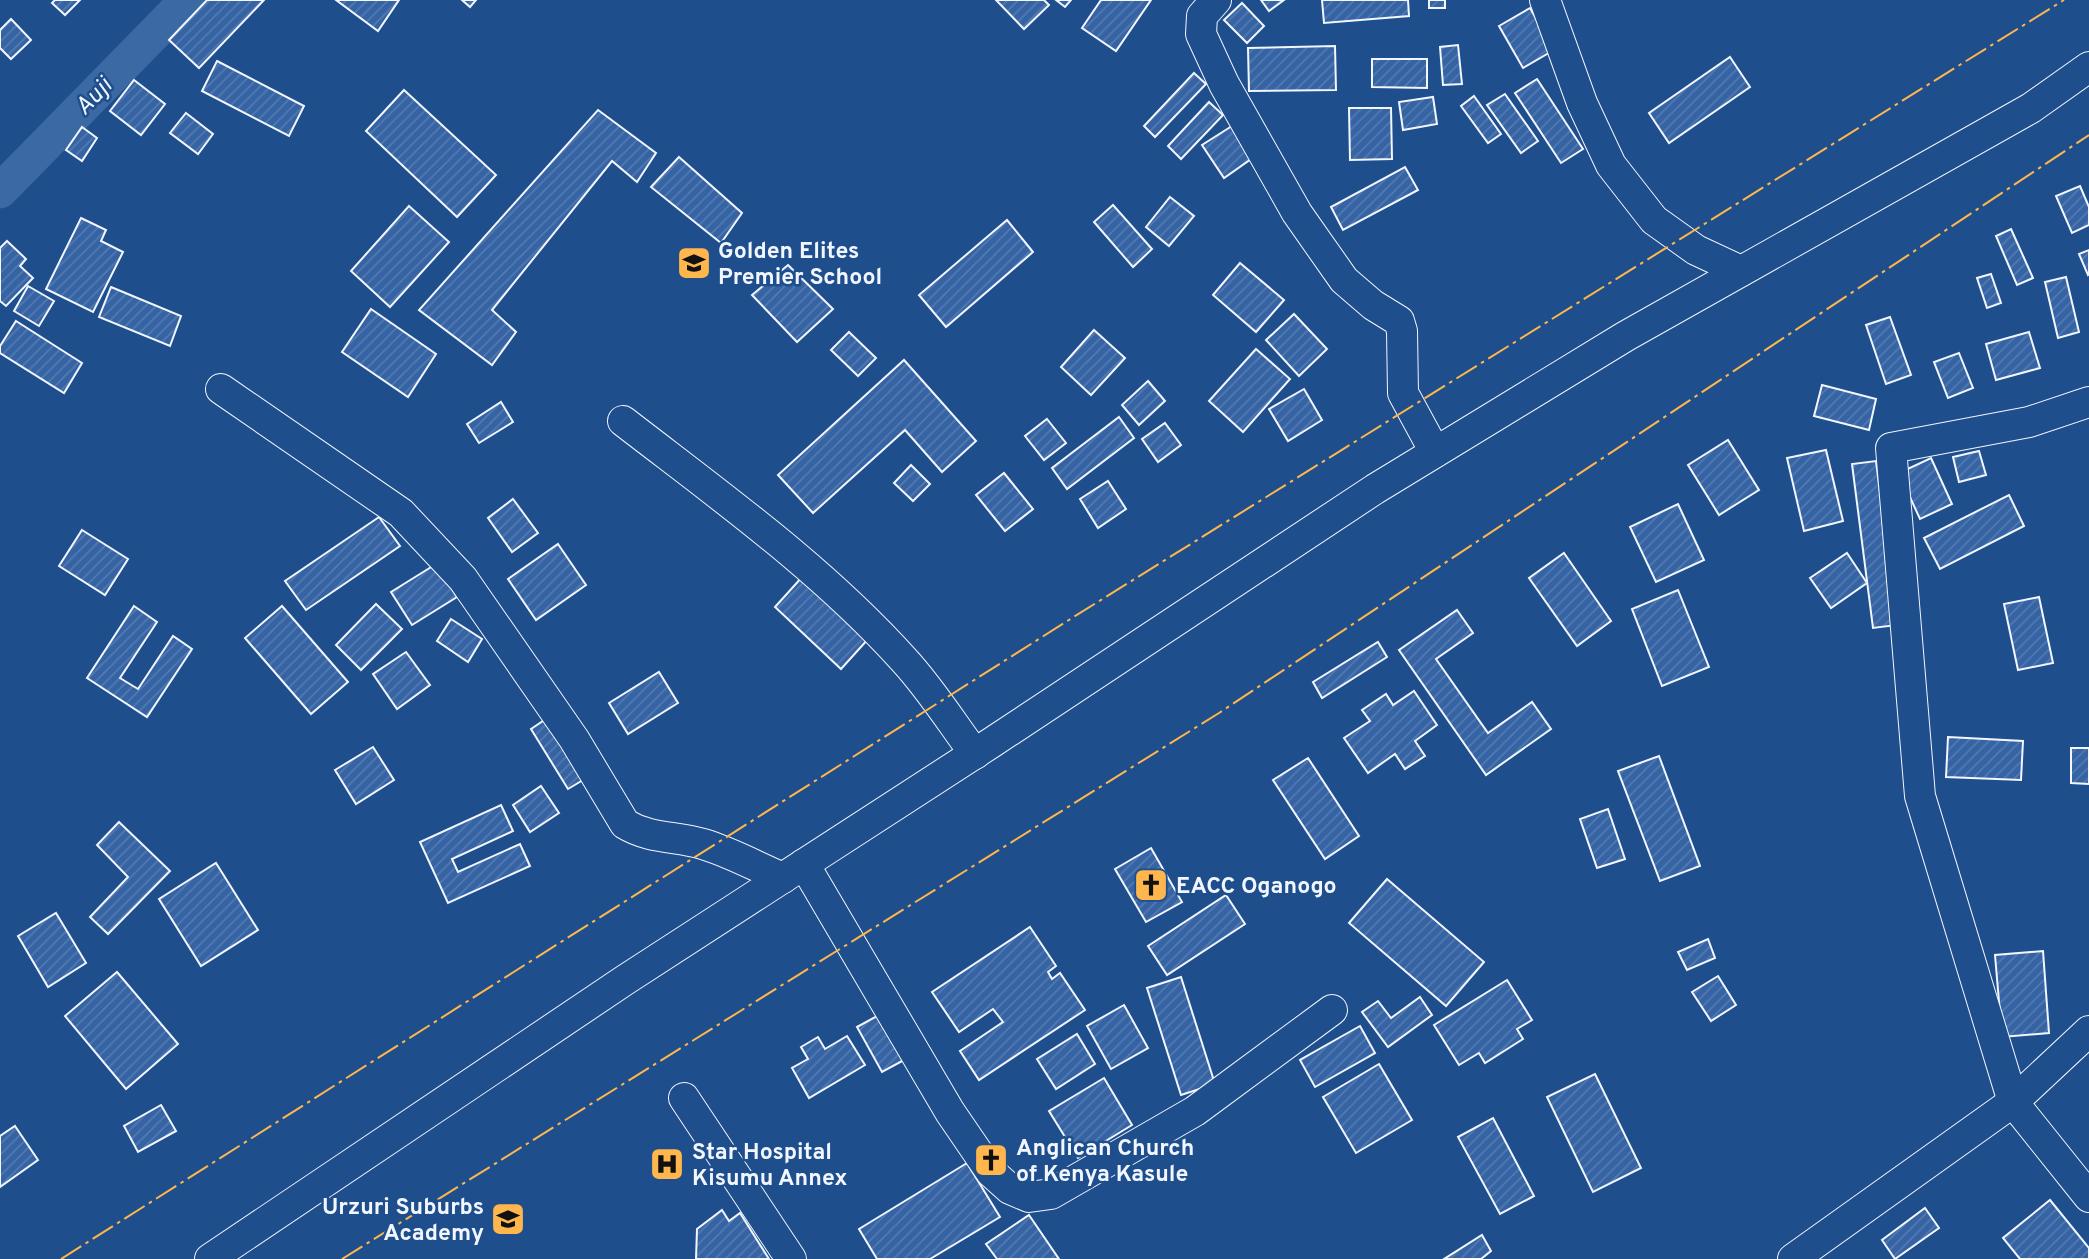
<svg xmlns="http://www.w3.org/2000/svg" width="2089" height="1259" font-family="Overpass,sans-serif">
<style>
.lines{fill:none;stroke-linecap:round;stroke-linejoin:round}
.canal{stroke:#3b69a3;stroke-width:35}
.building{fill:url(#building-hatch);stroke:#f2f6ff;stroke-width:2}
.street-casing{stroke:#f2f6ff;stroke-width:32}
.street{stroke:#1f4e8c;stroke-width:30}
.power{stroke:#ffb74d;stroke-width:2;stroke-dasharray:24 5 3.5 5;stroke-linecap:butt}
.labels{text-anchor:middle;stroke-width:5;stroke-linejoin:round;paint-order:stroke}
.poi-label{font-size:23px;font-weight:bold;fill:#f2f6ff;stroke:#1f4e8c;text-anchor:start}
.water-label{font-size:24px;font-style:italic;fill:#f2f6ff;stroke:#1f4e8c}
</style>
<defs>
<pattern id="building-hatch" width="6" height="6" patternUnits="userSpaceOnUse" patternTransform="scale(1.75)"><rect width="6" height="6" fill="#3563a3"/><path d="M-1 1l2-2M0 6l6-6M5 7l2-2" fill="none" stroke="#537ab1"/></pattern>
</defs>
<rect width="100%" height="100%" fill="#1f4e8c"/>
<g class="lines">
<path class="canal" d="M0,191L187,0"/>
</g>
<g class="building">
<path d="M55,0H80L65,15L52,3Z"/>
<path d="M207,0H264L199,68L169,40Z"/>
<path d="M336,0H399L378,31Z"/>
<path d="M462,0H476L470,7Z"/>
<path d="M996,0H1044L1049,5L1024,29Z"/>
<path d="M1056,0H1071L1065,7Z"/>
<path d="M1101,0H1151L1116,51L1082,28Z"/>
<path d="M1261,0H1284L1269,11Z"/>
<path d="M1322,0H1408L1409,16L1324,23Z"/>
<rect x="1429" y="0" width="16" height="8"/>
<path d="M1242,3L1264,26L1247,43L1224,20Z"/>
<path d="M1530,8L1554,50L1523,68L1499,26Z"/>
<path d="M11,19L31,40L11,59L0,48V30Z"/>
<path d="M1458,45L1462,84L1443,85L1440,47Z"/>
<path d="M1335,46L1336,90L1249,91L1248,48Z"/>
<path d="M1730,57L1750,87L1669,143L1649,113Z"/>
<path d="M1372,59H1427V88L1372,87Z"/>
<path d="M217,61L304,106L289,136L202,91Z"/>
<path d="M1194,73L1206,84L1155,137L1144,126Z"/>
<path d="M1537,79L1583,149L1561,163L1515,93Z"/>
<path d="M134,80L165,104L141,135L110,111Z"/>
<path d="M404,90L496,175L457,217L366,131Z"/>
<path d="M1505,94L1538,141L1521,153L1487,105Z"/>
<path d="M1474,96L1501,134L1488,143L1461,106Z"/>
<path d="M1433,97L1437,124L1403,130L1399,102Z"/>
<path d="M1209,102L1223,115L1181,159L1168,146Z"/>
<path d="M1349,108H1391L1392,159L1350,160Z"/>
<path d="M598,110L656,153L637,182L612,161L492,310L516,332L492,365L419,310Z"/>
<path d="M186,113L213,134L198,154L170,133Z"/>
<path d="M1232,126L1254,157L1224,178L1202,145Z"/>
<path d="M82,127L97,138L82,161L66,150Z"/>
<path d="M679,157L742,213L721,243L651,187Z"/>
<path d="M1405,167L1418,190L1343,230L1331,207Z"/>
<path d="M2080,186L2089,207V225L2072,233L2056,196Z"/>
<path d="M1170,197L1194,216L1169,246L1146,227Z"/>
<path d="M1113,205L1152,249L1133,267L1094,222Z"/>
<path d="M409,206L449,242L390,307L351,271Z"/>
<path d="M81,218L106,230L101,241L123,252L93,312L46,289Z"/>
<path d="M1007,220L1033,252L946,327L919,295Z"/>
<path d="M2011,229L2033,278L2017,285L1996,236Z"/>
<path d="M7,241L26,259L20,266L33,278L6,306L0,301V248Z"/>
<path d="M2089,250V274L2088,275L2079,254Z"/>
<path d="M1240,263L1284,300L1256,332L1213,295Z"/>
<path d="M788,265L833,309L797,342L752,295Z"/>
<path d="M1991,274L2001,303L1987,308L1977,278Z"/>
<path d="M2066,277L2079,332L2058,338L2045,282Z"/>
<path d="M28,286L54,301L39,326L14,311Z"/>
<path d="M111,287L181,316L170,346L99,317Z"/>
<path d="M371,309L436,354L408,397L342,352Z"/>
<path d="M1294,314L1327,349L1299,376L1266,340Z"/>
<path d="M1890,317L1911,375L1886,384L1866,325Z"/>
<path d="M16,321L82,363L64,393L0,353V346Z"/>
<path d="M1094,330L1125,358L1091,395L1061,367Z"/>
<path d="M849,332L876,358L858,376L831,350Z"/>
<path d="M2029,332L2040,368L1996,380L1986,344Z"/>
<path d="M1256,349L1290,379L1243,432L1209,401Z"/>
<path d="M1959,353L1973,388L1948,398L1934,362Z"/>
<path d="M904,360L976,441L942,472L905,430L813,513L778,475Z"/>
<path d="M1148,381L1165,401L1139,425L1122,405Z"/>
<path d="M1822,385L1876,399L1869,430L1814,416Z"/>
<path d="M1304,389L1322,420L1288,441L1269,409Z"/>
<path d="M501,402L513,422L479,443L467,424Z"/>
<path d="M1119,417L1134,438L1067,489L1052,468Z"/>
<path d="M1047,419L1066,443L1044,460L1025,436Z"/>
<path d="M1165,423L1181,445L1158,462L1142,439Z"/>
<path d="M1728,440L1759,490L1719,515L1688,465Z"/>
<path d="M1826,450L1843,521L1804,531L1787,458Z"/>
<path d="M1979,451L1986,475L1959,482L1953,457Z"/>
<path d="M1931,458L1952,504L1920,519L1899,473Z"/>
<path d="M1876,461L1897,625L1873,628L1852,464Z"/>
<path d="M911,465L930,484L913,501L894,483Z"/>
<path d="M1004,473L1033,509L1005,531L976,495Z"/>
<path d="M1108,481L1126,509L1098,528L1080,499Z"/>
<path d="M2009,495L2024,526L1940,569L1924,538Z"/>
<path d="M513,499L538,533L512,552L488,518Z"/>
<path d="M1678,504L1704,560L1656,582L1630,527Z"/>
<path d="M379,517L400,546L306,610L285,581Z"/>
<path d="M82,530L128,559L105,595L59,566Z"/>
<path d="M558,544L586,585L536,620L508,579Z"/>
<path d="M1564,553L1611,621L1577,646L1529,578Z"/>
<path d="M1847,553L1867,583L1831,608L1810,578Z"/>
<path d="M436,564L457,597L412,625L391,592Z"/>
<path d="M803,576L869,638L841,669L775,607Z"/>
<path d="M1678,590L1709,667L1662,686L1632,609Z"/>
<path d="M2039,597L2053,663L2018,670L2004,604Z"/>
<path d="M376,604L402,629L361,670L336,645Z"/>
<path d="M134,606L157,622L120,678L138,689L173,636L192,649L147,717L87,678Z"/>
<path d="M282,606L348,682L311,714L245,638Z"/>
<path d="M1457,610L1473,633L1436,659L1488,733L1532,702L1551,729L1486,775L1399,650Z"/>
<path d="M451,619L482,639L468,662L437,641Z"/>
<path d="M1378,642L1387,657L1322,698L1313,682Z"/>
<path d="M406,652L430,685L397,709L373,674Z"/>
<path d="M659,672L678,703L628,734L609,703Z"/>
<path d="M1414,691L1437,725L1415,741L1425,756L1405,769L1395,754L1368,773L1344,738L1370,721L1362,710L1386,694L1393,705Z"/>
<path d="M546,719L583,780L568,789L531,729Z"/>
<path d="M1948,737L2023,741L2021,780L1946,777Z"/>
<path d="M373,747L394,780L356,804L335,770Z"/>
<path d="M2071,748H2089V784L2071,783Z"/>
<path d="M1659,756L1700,866L1660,881L1618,771Z"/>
<path d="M1308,758L1359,836L1325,859L1273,780Z"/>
<path d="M541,786L559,813L530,832L513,805Z"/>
<path d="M501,805L513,831L452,859L458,872L520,844L530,866L448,903L420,842Z"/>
<path d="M1608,809L1625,859L1597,868L1580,819Z"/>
<path d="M119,822L170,871L108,934L90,917L128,877L97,845Z"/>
<path d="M1151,848L1182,902L1146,922L1115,869Z"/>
<path d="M216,863L258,930L201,966L159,899Z"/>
<path d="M1387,879L1484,962L1446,1006L1349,923Z"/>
<path d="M1226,895L1245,924L1167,975L1148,946Z"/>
<path d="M56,913L86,963L48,987L18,936Z"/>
<path d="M1030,927L1056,966L1048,972L1052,979L1060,973L1085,1010L979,1080L960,1051L1003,1022L993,1009L959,1032L932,992Z"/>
<path d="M1708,939L1715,958L1687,970L1678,952Z"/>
<path d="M2043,951L2049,1033L2002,1037L1995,955Z"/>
<path d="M117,972L178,1044L126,1089L65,1016Z"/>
<path d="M1718,976L1736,1005L1711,1021L1692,992Z"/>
<path d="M1181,977L1215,1084L1181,1095L1147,988Z"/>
<path d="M1507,980L1532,1020L1517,1029L1523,1039L1485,1063L1479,1053L1459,1065L1434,1025Z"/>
<path d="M1420,997L1432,1015L1388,1047L1362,1012L1378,1001L1391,1018Z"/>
<path d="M1124,1005L1148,1048L1111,1069L1087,1026Z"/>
<path d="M879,1015L904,1060L882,1072L857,1027Z"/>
<path d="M1360,1026L1375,1053L1315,1087L1300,1060Z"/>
<path d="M1077,1034L1095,1064L1056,1089L1037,1059Z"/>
<path d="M847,1036L865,1065L809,1098L792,1068L808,1059L801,1047L818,1037L825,1049Z"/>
<path d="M1379,1064L1412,1120L1356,1153L1323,1097Z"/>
<path d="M1595,1074L1641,1168L1593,1192L1547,1097Z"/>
<path d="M1104,1078L1132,1125L1078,1158L1049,1111Z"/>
<path d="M161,1105L176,1131L138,1152L124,1126Z"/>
<path d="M1493,1118L1534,1196L1500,1214L1458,1137Z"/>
<path d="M15,1126L38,1160L0,1187V1136Z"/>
<path d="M967,1163L1000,1217L930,1259H877L859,1229Z"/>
<path d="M2050,1200L2089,1248V1259H2020L2003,1238Z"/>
<path d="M1925,1208L1939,1228L1895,1259L1882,1240Z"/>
<path d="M722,1210L729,1221L740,1213L769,1259H696L697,1229Z"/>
<path d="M1029,1215L1059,1259H997L986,1244Z"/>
<path d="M1482,1235L1491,1251L1481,1259H1444Z"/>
</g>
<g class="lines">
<g class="street-casing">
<g id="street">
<path d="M1216,0L1202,16L1201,34L1224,84L1297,213L1344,280L1373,305L1399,321L1402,331L1403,393L1435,452"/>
<path d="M1545,0L1582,103L1611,165L1654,220L1696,250L1741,271"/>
<path d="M221,389L401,513L463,579L574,739L625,824C650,839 675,836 703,844C730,852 757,867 783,878"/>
<path d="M2089,402L2029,422L1891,448L1920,796L2013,1102L2089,1197"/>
<path d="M623,421C720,496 821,568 904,660C930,688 952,723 975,754"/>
<path d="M804,864L950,1112L991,1172L1010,1189L1029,1197L1051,1194L1195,1111L1332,1010"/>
<path d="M684,1098L791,1259"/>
<path d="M210,1259L625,980L991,743L1375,489L1626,336L2031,108L2089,67"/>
<path d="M1793,1259L2013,1102L2089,1031"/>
</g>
</g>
<use href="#street" class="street"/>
<g class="power">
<path d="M61,1259L1072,618L2064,0"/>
<path d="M342,1259L1219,713L2089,135"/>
</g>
</g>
<defs>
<g id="school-square" transform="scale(1.75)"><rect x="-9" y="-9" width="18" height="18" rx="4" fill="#ffb74d" stroke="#1f4e8c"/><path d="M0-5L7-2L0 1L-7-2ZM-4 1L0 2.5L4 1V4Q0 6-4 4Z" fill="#111"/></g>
<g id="church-square" transform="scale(1.75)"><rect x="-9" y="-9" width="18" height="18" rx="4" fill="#ffb74d" stroke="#1f4e8c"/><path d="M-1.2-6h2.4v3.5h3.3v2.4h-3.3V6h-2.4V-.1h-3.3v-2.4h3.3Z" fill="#111"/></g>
<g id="hospital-square" transform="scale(1.75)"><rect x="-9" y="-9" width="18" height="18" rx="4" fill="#ffb74d" stroke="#1f4e8c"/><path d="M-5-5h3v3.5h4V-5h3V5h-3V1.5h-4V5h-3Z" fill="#111"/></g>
</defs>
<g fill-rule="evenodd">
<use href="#school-square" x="694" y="263"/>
<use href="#church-square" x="1151" y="885"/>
<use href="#church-square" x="991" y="1160"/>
<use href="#hospital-square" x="667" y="1164"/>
<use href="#school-square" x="508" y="1219"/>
</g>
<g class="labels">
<g class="poi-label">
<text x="718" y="258">Golden Elites<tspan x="718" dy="26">Premier School</tspan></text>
<text x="1176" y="893">EACC Oganogo</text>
<text x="1016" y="1155">Anglican Church<tspan x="1016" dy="26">of Kenya Kasule</tspan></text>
<text x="692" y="1159">Star Hospital<tspan x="692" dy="26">Kisumu Annex</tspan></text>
<text x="484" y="1214" text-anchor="end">Urzuri Suburbs<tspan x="484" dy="26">Academy</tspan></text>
</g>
<g class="water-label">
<text transform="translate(93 96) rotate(-46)" y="8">Auji</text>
</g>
</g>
</svg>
